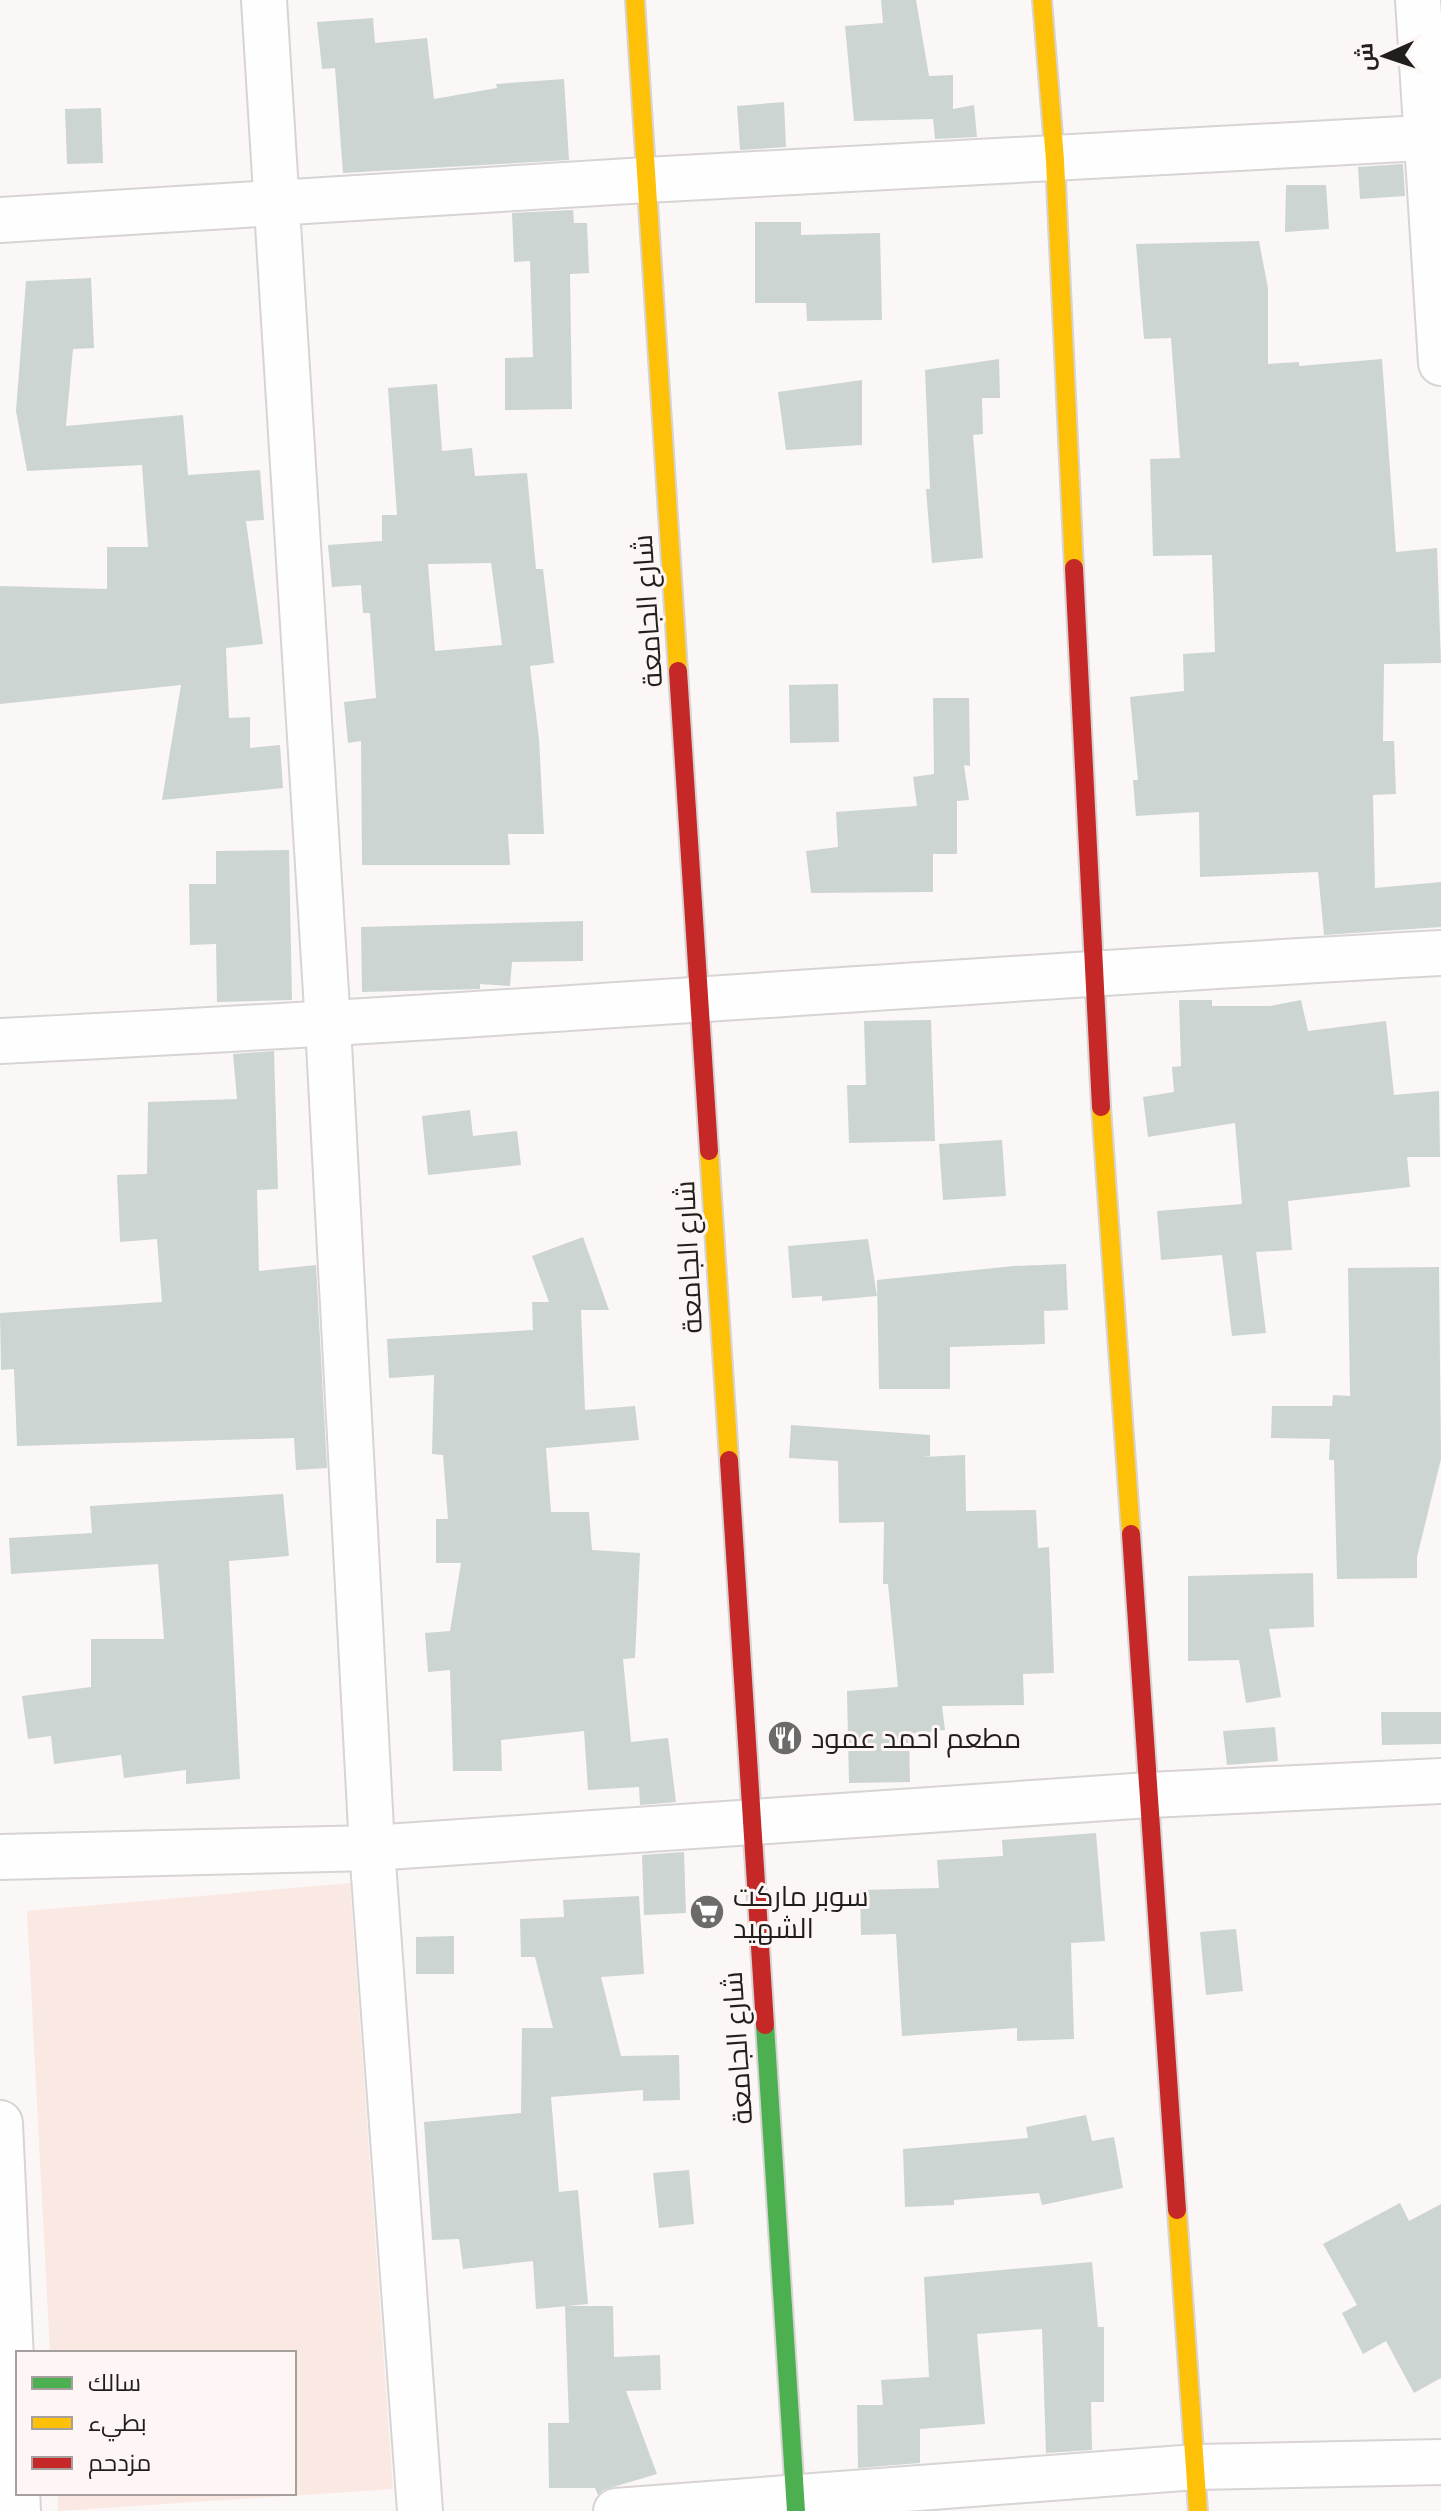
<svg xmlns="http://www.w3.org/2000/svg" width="1441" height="2511" font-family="'IBM Plex Serif',Cairo,serif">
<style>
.green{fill:#fae8e3}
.building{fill:#ccd5d1;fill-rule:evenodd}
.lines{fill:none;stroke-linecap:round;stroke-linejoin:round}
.street-casing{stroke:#d7d4d3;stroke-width:48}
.fast-casing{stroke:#d7d4d3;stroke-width:22}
.slow-casing{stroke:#d7d4d3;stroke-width:22}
.jam-casing{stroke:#d7d4d3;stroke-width:22}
.street{stroke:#fefefe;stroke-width:44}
.fast{stroke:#4caf50;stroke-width:18}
.slow{stroke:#ffc107;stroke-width:18}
.jam{stroke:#c62828;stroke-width:18}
.labels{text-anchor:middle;stroke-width:6;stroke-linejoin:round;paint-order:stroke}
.street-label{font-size:28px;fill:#211f1e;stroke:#fdf6f4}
.poi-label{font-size:28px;fill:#211f1e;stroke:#fdf6f4;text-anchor:start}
</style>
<rect width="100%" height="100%" fill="#fbf7f6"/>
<path class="green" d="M350,1883L393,2489L58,2511V2493H294V2353H50L27,1911Z"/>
<g class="building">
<path d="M881,0H916L929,76L953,75V109L974,105L977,137L935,139L933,119L854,121L845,26L883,23Z"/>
<path d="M373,18L375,43L427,38L434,99L497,88L496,84L564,79L569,160L343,173L335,68L322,69L317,22Z"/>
<path d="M784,102L786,147L740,150L737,106Z"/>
<path d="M101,108L103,163L67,164L65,109Z"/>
<path d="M1403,164L1405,196L1360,199L1358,167Z"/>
<path d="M1286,185H1326L1329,229L1285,232Z"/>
<path d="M573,210L574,223H587L589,273L570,274L572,409L505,410V358L533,357L530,261L514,262L512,213Z"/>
<path d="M755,222H801V235L880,233L882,320L807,321L806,303H755Z"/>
<path d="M1259,241L1268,288V364L1299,362V366L1382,359L1396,552L1437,548L1441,663L1384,664L1383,741H1394L1396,794L1373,795L1375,888L1441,882V927L1324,935L1318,872L1200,877L1199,812L1136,816L1133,780H1138L1130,697L1184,691L1183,654L1215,652L1212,555L1153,556L1150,459L1180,458L1171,338L1144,339L1136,244Z"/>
<path d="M91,278L94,348L73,349L66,426L183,415L188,475L260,470L264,520L246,521L263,644L226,648L229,718L250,717V748L280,745L283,788L162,800L181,685L0,704V586L107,589V547H148L142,465L27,471L16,411L26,281Z"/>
<path d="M999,359L1000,398H982L983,434L973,435L983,558L932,563L926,489H930L925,370Z"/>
<path d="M862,380V445L786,450L778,392Z"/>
<path d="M437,384L442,451L472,448L475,476L527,473L536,569H543L554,663L530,666L539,739L544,834H508L510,865H362L361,741L348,743L344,702L376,698L370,613H363L361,585L332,587L328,545L382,541V515H397L388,388ZM491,563L502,645L435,651L428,564Z"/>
<path d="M838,684L839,742L790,743L789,685Z"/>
<path d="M933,698H969L970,766L964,765L969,800L957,801V854H933V892L811,893L806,851L838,847L836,812L917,806L913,777L934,774Z"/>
<path d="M289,850L292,1000L217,1002L216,944L190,945L189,884H216V851Z"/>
<path d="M583,921V961L512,962L510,986L480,984V989L362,992L361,927Z"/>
<path d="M1179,1000H1212V1006H1270L1301,1000L1308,1031L1386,1021L1394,1095L1439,1091L1440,1157H1407L1410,1187L1288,1201L1292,1250L1256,1252L1266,1333L1232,1336L1222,1255L1161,1260L1157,1211L1242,1204L1235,1123L1148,1137L1143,1097L1174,1092L1172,1067L1181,1066Z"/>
<path d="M931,1020L935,1141L849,1143L847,1085H866L864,1021Z"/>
<path d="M274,1051L278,1189L257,1190L259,1271L316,1265L327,1468L296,1470L294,1438L17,1446L14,1369L1,1370L0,1313L162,1302L157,1239L120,1242L117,1175L147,1174L148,1102L237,1099L233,1054Z"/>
<path d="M470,1110L473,1136L517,1131L521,1165L428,1175L422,1116Z"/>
<path d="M1002,1140L1006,1196L943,1200L939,1144Z"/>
<path d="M583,1237L609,1310H581L585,1410L635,1406L639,1440L546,1448L551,1512H589L592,1550L640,1553L635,1658L623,1659L631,1742L668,1738L676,1802L640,1805L639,1787L588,1790L584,1731L501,1740L502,1771H453L450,1670L428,1672L425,1633L450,1631L461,1563H436V1519H448L443,1455L432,1454L434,1375L389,1378L387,1339L533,1330L532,1302H549L532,1256Z"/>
<path d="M868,1239L877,1296L822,1301V1296L792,1298L788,1246Z"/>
<path d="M1066,1264L1068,1310L1044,1311L1045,1344L950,1347V1389H879L877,1280L1014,1266Z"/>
<path d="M1439,1267L1441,1459L1417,1557V1578L1337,1579L1334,1460H1329L1330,1439L1271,1438L1272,1406H1332L1333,1395L1350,1396L1348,1268Z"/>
<path d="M791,1425L930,1435V1456L922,1457L965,1455L966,1511L1036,1510L1038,1548L1049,1547L1054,1673L1023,1674L1024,1705L942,1706L945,1730L909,1734L910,1782L849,1783L847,1691L898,1687L888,1584H883L884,1522L839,1523L838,1461L789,1458Z"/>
<path d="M283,1494L289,1556L229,1561L240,1779L186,1784V1770L124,1778L121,1755L54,1764L51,1736L28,1739L22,1696L91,1687V1639H164L158,1564L11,1574L9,1538L92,1533L90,1506Z"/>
<path d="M1313,1573L1314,1627L1269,1629L1281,1697L1246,1703L1239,1660L1188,1661V1576Z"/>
<path d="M1381,1712H1441V1744L1382,1745Z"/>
<path d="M1275,1727L1278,1761L1227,1765L1223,1731Z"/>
<path d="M1096,1833L1105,1941L1071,1943L1074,2039L1017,2041V2028L902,2036L896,1934L861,1935L860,1890L939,1888L937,1860L1003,1856L1002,1840Z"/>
<path d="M684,1852L686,1913L644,1915L642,1855Z"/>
<path d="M639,1896L644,1974L601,1977L621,2056L679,2055L680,2100L643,2101V2090L551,2097L559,2192L578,2190L588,2304L536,2309L533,2261L463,2269L459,2239L432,2240L424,2122L521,2113L522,2028H553L535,1957H521L520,1919L564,1917L563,1900Z"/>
<path d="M1236,1929L1243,1991L1206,1995L1200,1932Z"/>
<path d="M454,1936V1974H416V1937Z"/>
<path d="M1086,2115L1092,2141L1114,2137L1123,2188L1042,2205L1039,2193L954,2200V2205L905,2207L903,2149L1028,2138L1026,2127Z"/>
<path d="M689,2170L694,2224L659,2228L653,2173Z"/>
<path d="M1400,2203L1409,2221L1441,2204V2378L1414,2393L1386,2341L1363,2354L1342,2313L1357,2305L1323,2244Z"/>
<path d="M1092,2262L1098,2327H1104V2402H1091L1092,2450L1046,2453L1042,2329L977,2334L985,2424L920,2429V2463L858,2468L857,2405H883L881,2380L929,2377L924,2277Z"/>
<path d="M565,2306H613L614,2357L660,2355L661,2390L626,2391L657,2474L603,2490L598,2495L595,2488H549L548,2423H569Z"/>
</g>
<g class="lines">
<g class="street-casing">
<g id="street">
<path d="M264,0L328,1025L372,1848L420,2511"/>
<path d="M1418,0L1441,363"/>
<path d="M0,220L646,180L1441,137"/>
<path d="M0,1041C481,1018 960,979 1441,953"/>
<path d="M0,1857L372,1848L1149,1795L1441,1781"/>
<path d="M0,2123L18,2511"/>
<path d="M616,2511L1196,2467L1441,2462"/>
</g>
</g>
<g class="fast-casing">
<path id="fast" d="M765,2025L796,2511"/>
</g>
<g class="slow-casing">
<g id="slow">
<path d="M635,0L678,671"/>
<path d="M1042,0L1055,160L1074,568"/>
<path d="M1101,1107L1131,1534"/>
<path d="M709,1151L729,1460"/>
<path d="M1177,2210L1198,2511"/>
</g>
</g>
<g class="jam-casing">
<g id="jam">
<path d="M1074,568L1101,1107"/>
<path d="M678,671L709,1151"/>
<path d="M729,1460L765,2025"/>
<path d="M1131,1534L1177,2210"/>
</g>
</g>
<use href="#street" class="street"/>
<use href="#fast" class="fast"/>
<use href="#slow" class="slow"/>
<use href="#jam" class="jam"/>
</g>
<defs>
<g id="restaurant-disc" transform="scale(1.8)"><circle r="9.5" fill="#6d6b6a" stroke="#fdf6f4"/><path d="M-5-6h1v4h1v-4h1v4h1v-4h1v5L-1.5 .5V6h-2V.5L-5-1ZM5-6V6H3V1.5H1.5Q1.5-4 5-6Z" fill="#fff"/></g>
<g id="supermarket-disc" transform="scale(1.8)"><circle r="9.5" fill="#6d6b6a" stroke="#fdf6f4"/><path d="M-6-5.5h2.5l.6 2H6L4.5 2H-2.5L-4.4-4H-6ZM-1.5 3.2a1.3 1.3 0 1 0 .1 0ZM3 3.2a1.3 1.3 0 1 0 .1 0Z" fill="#fff"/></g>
</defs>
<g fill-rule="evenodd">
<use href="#restaurant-disc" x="785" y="1738"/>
<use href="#supermarket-disc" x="707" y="1912"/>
</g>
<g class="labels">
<g class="street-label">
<text transform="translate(647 611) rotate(-94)" y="10">شارع الجامعة</text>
<text transform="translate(688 1257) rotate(-93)" y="10">شارع الجامعة</text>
<text transform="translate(737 2048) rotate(-94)" y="10">شارع الجامعة</text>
</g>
<g class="poi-label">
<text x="811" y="1748">مطعم احمد عمود</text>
<text x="733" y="1906">سوبر ماركت<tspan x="733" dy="32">الشهيد</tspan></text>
</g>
</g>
<rect x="16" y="2351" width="280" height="144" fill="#fdf6f4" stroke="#a5a09e" stroke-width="2"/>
<rect x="32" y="2377" width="40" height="12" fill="#4caf50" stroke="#a5a09e" stroke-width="2"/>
<text x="88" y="2391" font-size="24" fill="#211f1e">سالك</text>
<rect x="32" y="2417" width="40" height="12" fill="#ffc107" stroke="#a5a09e" stroke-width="2"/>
<text x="88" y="2431" font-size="24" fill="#211f1e">بطيء</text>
<rect x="32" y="2457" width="40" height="12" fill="#c62828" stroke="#a5a09e" stroke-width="2"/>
<text x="88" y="2471" font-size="24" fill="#211f1e">مزدحم</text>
<g transform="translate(1385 56) rotate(267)" stroke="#fdf6f4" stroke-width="6" paint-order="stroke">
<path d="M0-6L14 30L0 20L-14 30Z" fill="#211f1e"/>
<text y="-12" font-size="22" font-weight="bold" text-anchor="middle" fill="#211f1e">ش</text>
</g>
</svg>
